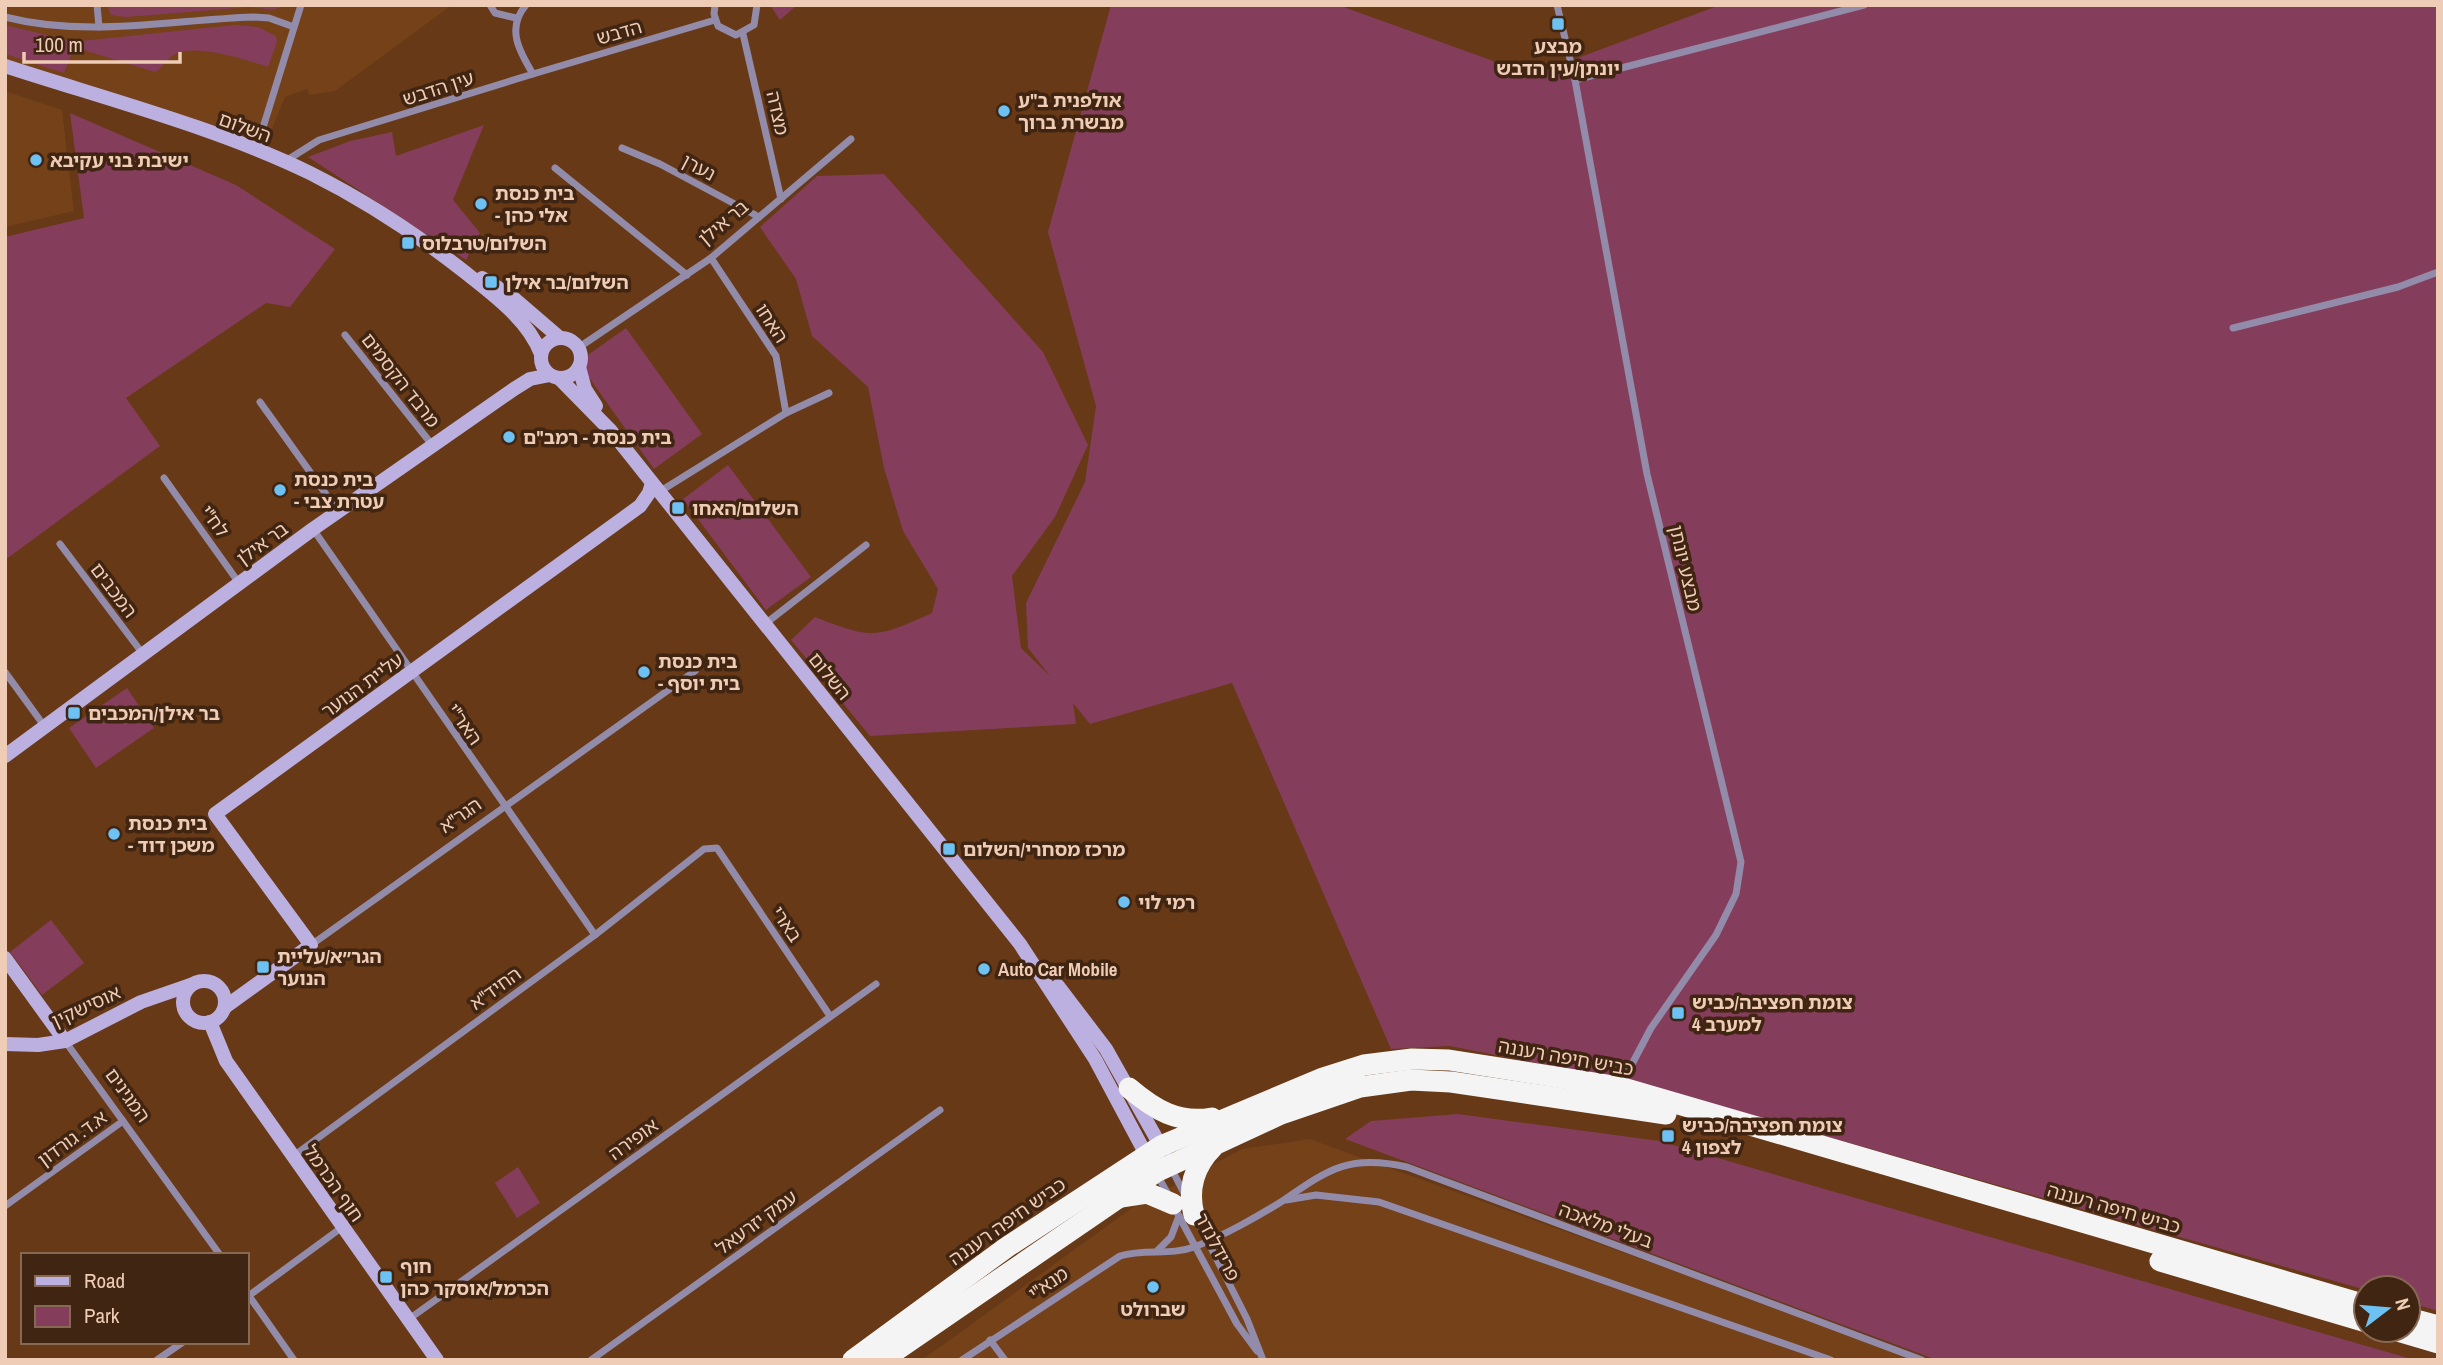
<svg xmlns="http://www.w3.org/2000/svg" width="2443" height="1365" font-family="'Archivo Narrow','Noto Sans Hebrew',sans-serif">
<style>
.built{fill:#744118}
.green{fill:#853d5c}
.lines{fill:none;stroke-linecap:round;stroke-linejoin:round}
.street{stroke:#928ba9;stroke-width:7}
.secondary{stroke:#bcb0e1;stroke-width:14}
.highway{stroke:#f4f4f4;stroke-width:21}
.poi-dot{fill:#6dc2f3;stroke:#402512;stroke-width:2.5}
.labels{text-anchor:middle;stroke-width:7;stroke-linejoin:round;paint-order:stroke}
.street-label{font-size:19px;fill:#efccb5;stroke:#402512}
.poi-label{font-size:19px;font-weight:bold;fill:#efccb5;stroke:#402512;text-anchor:start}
</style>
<rect width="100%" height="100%" fill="#673916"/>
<g class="built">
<path d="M5,5H452L335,91L309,95L307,89L285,97L265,146L5,61Z"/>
<path d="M5,91L62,110L74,211L5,227Z"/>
<path d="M1310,1139L1345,1152L1921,1360H922L1136,1205L1242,1149Z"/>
</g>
<g class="green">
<path d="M107,5H285L274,10L251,7L126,17L111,15Z"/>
<path d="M770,5H797L780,20Z"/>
<path d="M1111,5H1338L1532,75L1720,5H2438V1311L2408,1302V1288L2366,1290L1639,1083L1450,1046L1391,1049L1232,683L1090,724L1073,703L1076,724L870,736L791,640L815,617C873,640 876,638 932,613L938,589L903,531L884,468L868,387L812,336L796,279L760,227L817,176L884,174L1043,352L1088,445L1055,517L1012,576L1021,648L1050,676L1028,648L1026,603L1085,482L1096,406L1048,232Z"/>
<path d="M5,25L76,42L64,73L5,54Z"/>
<path d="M235,25L258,27L276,36L277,42L268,67C247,60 196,43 175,54C168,57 163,68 155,72L80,49V41Z"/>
<path d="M70,113L236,185L335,249L290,307L266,303L126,398L160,446L5,560V237L84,218Z"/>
<path d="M484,125L453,200L480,233L466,260L308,157L350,141L392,132L396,156Z"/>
<path d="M626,328L702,434L654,469L578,362Z"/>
<path d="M728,465L811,577L766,610L683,499Z"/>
<path d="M127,688L154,728L96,768L69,728Z"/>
<path d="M51,920L84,963L42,995L10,952Z"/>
<path d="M1458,1114L1659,1141L2415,1360H1937L1345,1139L1371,1121Z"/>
<path d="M518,1167L540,1203L517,1218L495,1183Z"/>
</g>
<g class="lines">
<g class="street">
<path d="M97,5L99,27"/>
<path d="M490,5L495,13L516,18"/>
<path d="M715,5L714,14L718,26L736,35L754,25L757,5"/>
<path d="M1557,5L1575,80L1647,474L1741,862L1736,894L1716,935L1651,1028L1621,1085"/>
<path d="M5,17C87,38 170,20 253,17L269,18L294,27"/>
<path d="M743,34L781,199"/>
<path d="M533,74L715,20"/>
<path d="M1575,80L1864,5"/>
<path d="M622,148L660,164L759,217"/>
<path d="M256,150L301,5"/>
<path d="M284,162L319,140L533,74C519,51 506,28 526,5"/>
<path d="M555,168L687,275"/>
<path d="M711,258L776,356L786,413"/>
<path d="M2233,328L2398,287L2438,272"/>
<path d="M345,335L433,446"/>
<path d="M578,348L711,258L851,139"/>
<path d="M260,402L338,511"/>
<path d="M164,478L239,583"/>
<path d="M659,492L786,413L829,393"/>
<path d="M313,529L595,935"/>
<path d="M60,544L143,654"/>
<path d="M765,624L866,545"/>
<path d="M5,672L45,727"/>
<path d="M311,945L695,671"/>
<path d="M65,1041L220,1255"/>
<path d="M292,1157L595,935L704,849L717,848L830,1016"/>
<path d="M1171,1168L1185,1195"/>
<path d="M1156,1173L1169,1196"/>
<path d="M1286,1200L1316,1195L1379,1202L1831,1360"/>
<path d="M5,1206L123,1121"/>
<path d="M1174,1207L1237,1324L1257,1351"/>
<path d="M1196,1218L1247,1319L1263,1360"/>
<path d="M1158,1250L1171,1237L1179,1216"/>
<path d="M247,1293L294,1360"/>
<path d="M247,1297L341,1228"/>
<path d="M409,1319L876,984"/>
<path d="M990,1340L1005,1360"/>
<path d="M157,1360L183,1342"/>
<path d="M591,1360L940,1110"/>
<path d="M962,1360L1120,1256C1145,1248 1170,1256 1194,1247C1221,1237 1259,1216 1284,1200C1329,1169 1349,1154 1407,1167L1922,1360"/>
</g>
<g class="secondary">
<path d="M5,66C103,98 218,128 310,173C364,200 419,236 466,273C494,295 528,320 541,354"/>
<path d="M482,278L510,295L560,338"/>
<circle cx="561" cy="358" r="20"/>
<path d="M579,367L585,389L596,406"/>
<path d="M559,378L611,431L1020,944L1095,1059L1150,1162"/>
<path d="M5,756L313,529L514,389L530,379L550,375"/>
<path d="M5,958L65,1041"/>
<circle cx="204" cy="1002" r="21"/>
<path d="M1058,986L1106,1049L1164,1152"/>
<path d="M225,1007L311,945L215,814L640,506L649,493L652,483"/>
<path d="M210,1022L226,1061L437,1360"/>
<path d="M5,1044L38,1045L65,1041L141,1002L193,984"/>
</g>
<g class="highway">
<path d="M1129,1088C1155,1110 1178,1124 1212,1118"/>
<path d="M1121,1197L1147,1193L1173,1204"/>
<path d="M1194,1215C1187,1188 1194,1166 1213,1147"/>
<path d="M2160,1261L2366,1322"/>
<path d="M2408,1318L2438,1326"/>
<path d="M2394,1330L2438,1343"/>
<path d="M853,1360L1007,1247L1161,1146L1323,1078L1364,1065L1412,1059L1449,1060L1620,1087L2366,1305"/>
<path d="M882,1360L1156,1172L1281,1114L1360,1087L1411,1080L1451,1082L1666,1114"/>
</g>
</g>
<g class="poi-dot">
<rect x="1551" y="17" width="14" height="14" rx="3.5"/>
<circle cx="1004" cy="111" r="7"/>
<circle cx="36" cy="160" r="7"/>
<circle cx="481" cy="204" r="7"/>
<rect x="401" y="236" width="14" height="14" rx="3.5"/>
<rect x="484" y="275" width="14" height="14" rx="3.5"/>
<circle cx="509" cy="437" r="7"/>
<circle cx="280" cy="490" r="7"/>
<rect x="671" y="501" width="14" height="14" rx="3.5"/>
<circle cx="644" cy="672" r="7"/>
<rect x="67" y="706" width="14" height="14" rx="3.5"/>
<circle cx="114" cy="834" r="7"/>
<rect x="942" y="842" width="14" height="14" rx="3.5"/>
<circle cx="1124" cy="902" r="7"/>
<rect x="256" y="960" width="14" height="14" rx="3.5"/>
<circle cx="984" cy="969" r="7"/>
<rect x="1671" y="1006" width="14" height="14" rx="3.5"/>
<rect x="1661" y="1129" width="14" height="14" rx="3.5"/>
<rect x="379" y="1270" width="14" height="14" rx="3.5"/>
<circle cx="1153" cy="1287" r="7"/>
</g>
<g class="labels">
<g class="street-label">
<text transform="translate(619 32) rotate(-16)" y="7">הדבש</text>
<text transform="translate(438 88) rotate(-18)" y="7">עין הדבש</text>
<text transform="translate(778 113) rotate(77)" y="7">מצדה</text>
<text transform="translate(245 127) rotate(20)" y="7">השלום</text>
<text transform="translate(699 167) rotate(28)" y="7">נערן</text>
<text transform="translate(723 222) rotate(-40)" y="7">בר אילן</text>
<text transform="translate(772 323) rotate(57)" y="7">האחו</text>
<text transform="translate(401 380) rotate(52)" y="7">מרבד הקסמים</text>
<text transform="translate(215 521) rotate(54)" y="7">לח"י</text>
<text transform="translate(262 543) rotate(-36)" y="7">בר אילן</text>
<text transform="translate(1686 568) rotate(77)" y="7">מבצע יונתן</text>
<text transform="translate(114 590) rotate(53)" y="7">המכבים</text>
<text transform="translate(830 676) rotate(51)" y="7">השלום</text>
<text transform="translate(362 685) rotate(-36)" y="7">עליית הנוער</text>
<text transform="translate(465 724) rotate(55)" y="7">האר"י</text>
<text transform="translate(460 815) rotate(-35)" y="7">הגר"א</text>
<text transform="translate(787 924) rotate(56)" y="7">בארי</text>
<text transform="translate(495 988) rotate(-36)" y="7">החיד"א</text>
<text transform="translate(86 1006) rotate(-25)" y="7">אוסישקין</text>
<text transform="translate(1566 1057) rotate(10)" y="7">כביש חיפה רעננה</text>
<text transform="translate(128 1095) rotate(54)" y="7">המגינים</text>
<text transform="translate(72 1138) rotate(-36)" y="7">א.ד. גורדון</text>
<text transform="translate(633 1139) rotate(-36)" y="7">אופירה</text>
<text transform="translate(334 1183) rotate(55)" y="7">חוף הכרמל</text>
<text transform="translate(2114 1208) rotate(16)" y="7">כביש חיפה רעננה</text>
<text transform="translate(1007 1221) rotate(-35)" y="7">כביש חיפה רעננה</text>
<text transform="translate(756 1222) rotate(-36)" y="7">עמק יזרעאל</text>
<text transform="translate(1606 1225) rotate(20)" y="7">בעלי מלאכה</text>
<text transform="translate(1218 1247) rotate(62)" y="7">פרידלנדר</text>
<text transform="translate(1048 1283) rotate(-34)" y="7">מנא"י</text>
</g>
<g class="poi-label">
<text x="1558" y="53" text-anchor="middle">מבצע<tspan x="1558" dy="22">יונתן/עין הדבש</tspan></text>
<text x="1018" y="107">אולפנית ב"ע<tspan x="1018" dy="22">מבשרת ברוך</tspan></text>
<text x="50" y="167">ישיבת בני עקיבא</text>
<text x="495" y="200">בית כנסת<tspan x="495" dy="22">- אלי כהן</tspan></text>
<text x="422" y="250">השלום/טרבלוס</text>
<text x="505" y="289">השלום/בר אילן</text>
<text x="523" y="444">בית כנסת - רמב"ם</text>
<text x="294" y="486">בית כנסת<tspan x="294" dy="22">- עטרת צבי</tspan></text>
<text x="692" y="515">השלום/האחו</text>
<text x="658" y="668">בית כנסת<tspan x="658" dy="22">- בית יוסף</tspan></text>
<text x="88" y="720">בר אילן/המכבים</text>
<text x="128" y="830">בית כנסת<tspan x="128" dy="22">- משכן דוד</tspan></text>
<text x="963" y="856">מרכז מסחרי/השלום</text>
<text x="1138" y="909">רמי לוי</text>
<text x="277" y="963">הגר״א/עליית<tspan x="277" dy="22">הנוער</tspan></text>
<text x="998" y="976">Auto Car Mobile</text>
<text x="1692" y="1009">צומת חפציבה/כביש<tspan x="1692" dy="22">4 למערב</tspan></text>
<text x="1682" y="1132">צומת חפציבה/כביש<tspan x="1682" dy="22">4 לצפון</tspan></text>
<text x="400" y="1273">חוף<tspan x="400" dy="22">הכרמל/אוסקר כהן</tspan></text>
<text x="1153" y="1316" text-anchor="middle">שברולט</text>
</g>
</g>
<rect width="2443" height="1365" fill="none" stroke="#efccb5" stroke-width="14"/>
<rect x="21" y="1253" width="228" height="91" fill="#402512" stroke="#866853" stroke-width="2"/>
<rect x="35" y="1276" width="35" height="10" fill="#bcb0e1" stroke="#866853" stroke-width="2"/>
<text x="84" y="1288" font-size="21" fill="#efccb5">Road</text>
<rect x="35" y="1306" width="35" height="21" fill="#853d5c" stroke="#866853" stroke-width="2"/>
<text x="84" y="1323" font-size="21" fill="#efccb5">Park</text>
<g transform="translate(2387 1309) rotate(74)"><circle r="33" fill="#402512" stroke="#866853" stroke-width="2"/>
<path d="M0-5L12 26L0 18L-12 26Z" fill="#6dc2f3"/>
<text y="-10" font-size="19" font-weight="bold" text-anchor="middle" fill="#efccb5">N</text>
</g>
<path d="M24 52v10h156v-10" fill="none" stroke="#efccb5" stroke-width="3.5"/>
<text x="35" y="52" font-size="21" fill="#efccb5" stroke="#402512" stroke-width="5" paint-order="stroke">100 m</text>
</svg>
